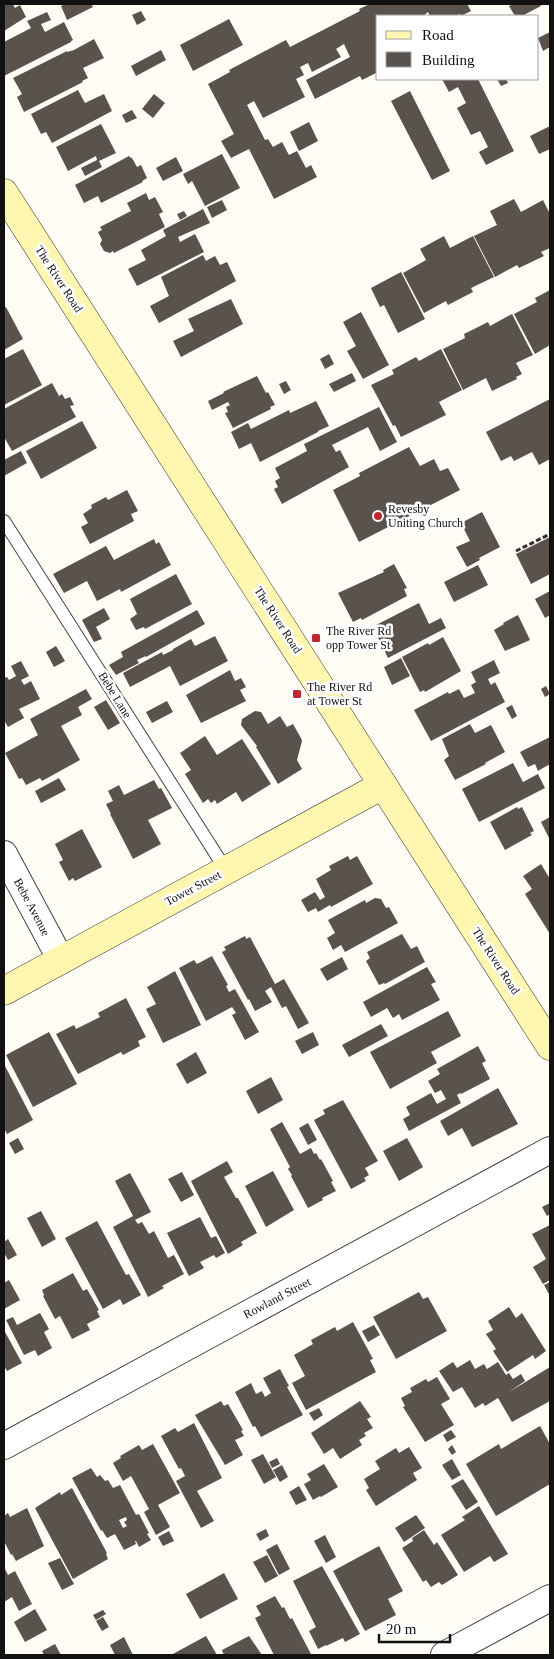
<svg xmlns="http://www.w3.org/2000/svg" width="554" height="1659" font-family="Georgia,serif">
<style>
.building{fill:#5a524d;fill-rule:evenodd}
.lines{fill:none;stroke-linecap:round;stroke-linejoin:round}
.service-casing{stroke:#444;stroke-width:14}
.minor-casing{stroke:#444;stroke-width:28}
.secondary-casing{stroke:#333;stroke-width:29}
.path{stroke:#333;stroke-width:3;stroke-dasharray:5 2.5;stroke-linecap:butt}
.service{stroke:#fff;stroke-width:12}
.minor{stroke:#fff;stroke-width:26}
.secondary{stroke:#fff6b0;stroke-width:28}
.poi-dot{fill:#c4262e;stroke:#fff;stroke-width:2}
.labels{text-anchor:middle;stroke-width:5;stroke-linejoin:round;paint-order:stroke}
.street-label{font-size:12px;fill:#111;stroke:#fff}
.poi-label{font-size:12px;fill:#111;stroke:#fff;text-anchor:start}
</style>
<rect width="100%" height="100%" fill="#fffdf5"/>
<g class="building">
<path d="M4,4H13L15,8L20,5L26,17L4,31Z"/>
<path d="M66,4H91L93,7L67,20L61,6Z"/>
<path d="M370,4H467L471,11L461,16L460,14L455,16H430L428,12L423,16H378V72L362,80L360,76L315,99L306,80L350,57L344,44L336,49L341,57L312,72L308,63L300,67L304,75L296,79L305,97L263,118L254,101L247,105L265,140L268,139L273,147L282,142L289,155L297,151L306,168L311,165L317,177L274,199L249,149L231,158L221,141L234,134L208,84L230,72L229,70L286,40L290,47L360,11L359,9Z"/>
<path d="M513,4H540L541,6L522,16H515L509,6Z"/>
<path d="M141,11L146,20L137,25L132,15Z"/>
<path d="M47,12L51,20L41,24L45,32L64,22L73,40L71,41V42L4,76V42L31,28L27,21Z"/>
<path d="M229,19L243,45L193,71L180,45Z"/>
<path d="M550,32V47L543,51L538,38Z"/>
<path d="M94,39L104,58L83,68L88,78L82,81L83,82L24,112L17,97L22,94L13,78L67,51V52L74,50Z"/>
<path d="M161,50L166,60L136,76L131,66Z"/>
<path d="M442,79H478L514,151L486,165L479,152L488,147L480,131L471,135L457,108L466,103L458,87L449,92Z"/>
<path d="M497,79H506L508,83L501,86Z"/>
<path d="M78,90L85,103L104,94L112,111L52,143L46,132L41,134L31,114Z"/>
<path d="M410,91L450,171L432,180L391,101Z"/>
<path d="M154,94L165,103L153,118L142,109Z"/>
<path d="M132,110L137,118L126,123L122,115Z"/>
<path d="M309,122L318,141L299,151L290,132Z"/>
<path d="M101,124L116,153L99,161L102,167L85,176L81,168L97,160L96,156L68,171L56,147Z"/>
<path d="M550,126V149L539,154L530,136Z"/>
<path d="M222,154L240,188L205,206L192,181L188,184L183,174Z"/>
<path d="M129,156L131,158H132L137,167L141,165L147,178L142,181L143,182L101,203L98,196L84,203L75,185Z"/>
<path d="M176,157L183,171L163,181L156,168Z"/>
<path d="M146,193L149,200L155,197L163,212L159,214L165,227L114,253L113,251L110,253L104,251L100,244L102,240L98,232L102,230L100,227L131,211L127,203Z"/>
<path d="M514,199L521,212L543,200L550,214V248L541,252L544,256L519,268L517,265L495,277L474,236L497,225L490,211Z"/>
<path d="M222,200L227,210L212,218L207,207Z"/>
<path d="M203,209L210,223L178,237L180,242L195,234L204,252L137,286L128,269L146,260L141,250L166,236L163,230Z"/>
<path d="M184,211L187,216L180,220L177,214Z"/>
<path d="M444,236L450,248L473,236L494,277L471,288L473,292L448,305L446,301L424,313L403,273L426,260L420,249Z"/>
<path d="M203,255L206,261L215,256L220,265L227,262L236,281L159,323L150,306L169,296L161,277Z"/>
<path d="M401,272L425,319L398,333L384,305L380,307L371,288Z"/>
<path d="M550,290V345L535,354L514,314L537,302L535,298Z"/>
<path d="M231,299L243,324L181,357L173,341L194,331L188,319Z"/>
<path d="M6,307L23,339L4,350V308Z"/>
<path d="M361,312L389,365L363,379L347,351L356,346L343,322Z"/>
<path d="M512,314L533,355L516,363L522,374L516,377L517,379L492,391L486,378L463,390L443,349L465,338L464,334L488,322L490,326Z"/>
<path d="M23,349L42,385L4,405V359Z"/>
<path d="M441,349L462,390L439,402L446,415L401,437L395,425L393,426L371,385L394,374L392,370L416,357L419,361Z"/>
<path d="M329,354L334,364L325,369L320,359Z"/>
<path d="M352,373L356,381L334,392L329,384Z"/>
<path d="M257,376L266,393L268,392L275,405L270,407L271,409L233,428L225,413L228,412L226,407L230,405L228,402L212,410L208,401L224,393L223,392Z"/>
<path d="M286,381L291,390L284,394L279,384Z"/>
<path d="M52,383L59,396L62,394L65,399L70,397L74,405L70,406L76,417L12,451L4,437V409Z"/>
<path d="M550,399V459L539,465L532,452L514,461L511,456L501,461L486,432Z"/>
<path d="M316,401L329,426L318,431V432L260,462L251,443L239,449L231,432L248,423L251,429L289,410L290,413Z"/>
<path d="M379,407L397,442L380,451L368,427L332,445L336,452L340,450L349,467L282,504L274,489L278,487L275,481L280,478L275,468L307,451L304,444Z"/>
<path d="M82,421L97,448L41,479L26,451Z"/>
<path d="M409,447L420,466L434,459L440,471L448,468L460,490L359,542L333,490L360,476L359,473Z"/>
<path d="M21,451L27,463L4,476V460Z"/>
<path d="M127,490L138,511L131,514L134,521L90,544L81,527L88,523L83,514L92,508L91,505L106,497L108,500Z"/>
<path d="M482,512L500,547L479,558L480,560L467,567L456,547L470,541L461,523Z"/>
<path d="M550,537V574L531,584L516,554Z"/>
<path d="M154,539L156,544L159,542L171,565L121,592L120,589L97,601L87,581L64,593L53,574L106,546L114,560Z"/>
<path d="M394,564L407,588L404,589L407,596L362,620L361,618L353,622L338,593L384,572L383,570Z"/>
<path d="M478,565L488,585L454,602L444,582Z"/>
<path d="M176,574L192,604L145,629L144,627L136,630L130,619L137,614L130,599Z"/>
<path d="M550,591V615L545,618L535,599Z"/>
<path d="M419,603L429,624L441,618L446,628L388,658L374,629L378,627L376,625Z"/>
<path d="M104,608L110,619L96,627L102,639L94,642L82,620Z"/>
<path d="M197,610L205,624L146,657V656L137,660L139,663L116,675L109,665L123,657L121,652Z"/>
<path d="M518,615L530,640L505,651L494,630L504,624L503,623Z"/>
<path d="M215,636L228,661L180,686L170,666L130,687L123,673L162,652L163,655L173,650V649L191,639L195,646Z"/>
<path d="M443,637L461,671L425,692L424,690L420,692L402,657L428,643L429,645Z"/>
<path d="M56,646L65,661L54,667L46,652Z"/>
<path d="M401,658L410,676L392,685L384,667Z"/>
<path d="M494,660L500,673L488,679L491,685L495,682L505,702L431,741L414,710L448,692L449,694L459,689L464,698L475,693L471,685L476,682L471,672Z"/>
<path d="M21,661L29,676L21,680L24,685L31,681L40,699L19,709L24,718L8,727L4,720V678L7,677L9,680L16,676L11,666Z"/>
<path d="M230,670L235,681L241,678L246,687L240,690L246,701L201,723L186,695Z"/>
<path d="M546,686L550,694L545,697L541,689Z"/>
<path d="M86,689L92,699L78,707L82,715L61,726L80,760L42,781L40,778L26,785L22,778L19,779L5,753L38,735L30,719Z"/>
<path d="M106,700L120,723L108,730L94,707Z"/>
<path d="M167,701L173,712L152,723L146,712Z"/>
<path d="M512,705L517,716L512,719L506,708Z"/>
<path d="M255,711L261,712L268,724L280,716L287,727L293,724L301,738L302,741L297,760L302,769L278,784L256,747L257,746L241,725L242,719Z"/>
<path d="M470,724L475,733L491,725L505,752L485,763L486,764L455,780L444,760L449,756L442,739Z"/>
<path d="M205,736L217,755L242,739L271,784L242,802L236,792L217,804L215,800L211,803L208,799L203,803L185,774L191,770L180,753Z"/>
<path d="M550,737V764L538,771L535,764L528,767L520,752Z"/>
<path d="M513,763L523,782L538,774L545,788L479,822L462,789Z"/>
<path d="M59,778L66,790L41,803L35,791Z"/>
<path d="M154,780L159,789L161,788L172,808L148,820L161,844L133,859L110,814H111L106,804L113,801L108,791L119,785L124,795Z"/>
<path d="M517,807L518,809L522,807L534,831L530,833L532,835L505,850L490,822Z"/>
<path d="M550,817V840L541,822Z"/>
<path d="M82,829L102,867L75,881L73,878L69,881L59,862L63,860L55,844Z"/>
<path d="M348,856L350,860L357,856L373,884L331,907L330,905L318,912L316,908L308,912L301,900L315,892L320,900L325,897L316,879L331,870L329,866Z"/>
<path d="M541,864L550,879V934L525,894L532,889L523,876Z"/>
<path d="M375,898L381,899L386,908L389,907L398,923L345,952L341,945L333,950L327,938L335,933L328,920L365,900L366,903Z"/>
<path d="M402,934L411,949L417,946L425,962L385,984L384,983L379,985L366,961L370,958L367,952Z"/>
<path d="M245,936L246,939L250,937L275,984L284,979L309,1023L298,1029L286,1006L282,1008L271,987L265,991L272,1002L255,1011L249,999L248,1000L222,952L226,950L224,947Z"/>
<path d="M212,956L228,985L226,986L229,992L235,989L259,1032L245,1040L232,1015L236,1013L232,1007L206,1021L179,968L194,960L197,964Z"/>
<path d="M342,957L348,969L327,981L320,969Z"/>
<path d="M427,967L436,982L431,984L440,1000L402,1020L399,1014L393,1018L387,1008L371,1017L363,1002Z"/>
<path d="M175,971L201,1025L163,1043L146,1009L156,1004L147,987Z"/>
<path d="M126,998L146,1037L138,1041L140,1046L123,1055L121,1052L78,1074L56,1034L74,1025L76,1029L100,1017L98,1013Z"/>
<path d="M448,1011L461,1036L431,1052L437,1063L390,1089L370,1052Z"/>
<path d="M381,1024L388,1036L349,1057L342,1045Z"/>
<path d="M49,1032L77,1084L33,1107L6,1055Z"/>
<path d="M313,1032L319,1045L302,1054L295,1041Z"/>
<path d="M478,1046L486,1061L482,1063L490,1079L461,1094L460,1093L457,1095L461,1103L409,1131L403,1119L410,1115L406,1107L431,1093L437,1104L446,1099L441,1090L435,1093L428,1081L440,1074L437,1069Z"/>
<path d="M196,1052L207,1073L187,1084L176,1064Z"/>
<path d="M4,1064L33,1120L7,1134L4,1128Z"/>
<path d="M271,1077L283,1100L258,1114L246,1091Z"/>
<path d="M498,1088L518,1124L472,1147L462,1128L448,1136L440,1121Z"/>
<path d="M343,1100L378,1161L365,1168L369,1175L364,1178L366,1181L351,1189L314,1120L325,1114L323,1110Z"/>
<path d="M282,1122L300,1154L311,1148L314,1154L316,1153L320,1160L321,1159L333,1181L331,1182L336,1191L322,1198L323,1200L308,1208L291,1176L292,1175L288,1169L290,1167L270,1129Z"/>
<path d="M308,1123L317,1140L308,1145L299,1128Z"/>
<path d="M18,1138L24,1149L15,1154L9,1143Z"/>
<path d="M407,1138L423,1167L399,1181L383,1151Z"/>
<path d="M227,1161L233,1172L224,1177L236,1198H238L257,1233L241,1242L243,1245L228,1254L191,1181Z"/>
<path d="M273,1171L294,1210L266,1227L245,1186Z"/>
<path d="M182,1172L194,1195L181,1202L168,1179Z"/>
<path d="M130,1173L151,1212L135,1220L138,1224L142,1222L149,1234L154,1231L168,1258L174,1255L184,1274L162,1286L164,1288L148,1297L113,1227L133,1216L115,1181Z"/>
<path d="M550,1203V1214L547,1216L542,1207Z"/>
<path d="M41,1211L56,1239L42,1247L27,1218Z"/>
<path d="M200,1217L211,1238L216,1236L225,1253L216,1258L214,1255L200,1262L204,1268L189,1276L167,1233Z"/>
<path d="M97,1221L126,1275L129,1274L141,1295L123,1305L120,1299L103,1309L65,1238Z"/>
<path d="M550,1225V1280L543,1284L533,1267L546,1259L532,1234Z"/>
<path d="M8,1239L17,1255L8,1260L4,1253V1242Z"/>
<path d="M73,1273L83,1291L87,1289L99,1310L97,1311L100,1317L87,1324L90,1330L72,1339L60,1316L55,1319L43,1296L44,1295L42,1290Z"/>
<path d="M9,1280L20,1300L4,1309V1283Z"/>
<path d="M550,1282V1296L544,1285Z"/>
<path d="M419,1292L423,1299L428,1297L447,1331L396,1359L373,1317Z"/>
<path d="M509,1307L516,1318L522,1313L546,1351L535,1359L533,1355L507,1372L493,1351L496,1349L486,1334L493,1330L488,1321Z"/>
<path d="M40,1313L49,1329L44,1332L52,1348L38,1356L35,1350L24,1355L6,1320L13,1317L17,1325Z"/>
<path d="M353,1322L373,1359L370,1360L376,1372L306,1410L292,1383L305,1376L294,1355L313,1344L311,1340L335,1327L337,1331Z"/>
<path d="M374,1325L380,1335L368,1342L362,1331Z"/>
<path d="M4,1330L22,1363L7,1371L4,1366Z"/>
<path d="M470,1360L475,1369L484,1364L487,1369L498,1362L506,1375L509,1373L513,1379L521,1374L525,1381L509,1392L550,1367V1401L512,1422L498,1398L485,1406L483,1403L475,1408L462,1387L453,1392L439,1371L453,1362L457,1368Z"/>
<path d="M280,1369L289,1386L287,1387L303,1415L261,1437L255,1426L253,1427L235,1392L251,1383L256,1394L262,1391L265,1397L271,1393L263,1378Z"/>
<path d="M437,1377L450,1399L441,1404L454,1425L425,1442L403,1407L405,1406L401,1398L412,1392L410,1388L426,1379L428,1382Z"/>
<path d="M221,1401L224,1406L228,1404L243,1430L241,1431L244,1436L235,1440L243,1455L225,1465L195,1415Z"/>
<path d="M360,1401L371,1417L367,1419L373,1428L364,1433L366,1436L359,1440L362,1445L340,1459L333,1448L324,1454L311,1433Z"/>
<path d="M319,1408L323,1415L314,1421L309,1413Z"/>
<path d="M194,1423L222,1478L197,1491L214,1521L201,1528L176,1481L185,1476L181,1468L179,1469L161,1436L175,1428L178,1432Z"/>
<path d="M540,1426L550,1444V1484L496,1516L466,1464L499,1444L501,1449Z"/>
<path d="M451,1430L456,1437L447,1442L443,1435Z"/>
<path d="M153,1444L180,1493L158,1505L170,1527L156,1535L144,1512L149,1509L131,1476L123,1481L113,1463L121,1458L120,1456L139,1445L142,1450Z"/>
<path d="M452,1445L456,1452L452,1455L448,1449Z"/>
<path d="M409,1447L422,1468L413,1473L417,1480L376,1506L366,1490L369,1488L364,1479L380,1469L375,1461L396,1448L399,1453Z"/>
<path d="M263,1454L276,1477L264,1484L251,1460Z"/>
<path d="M277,1458L280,1464L272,1468L269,1462Z"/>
<path d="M452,1459L461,1475L452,1480L442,1465Z"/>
<path d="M324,1464L338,1487L321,1497L320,1496L313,1500L304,1484L311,1480L307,1474Z"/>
<path d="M282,1465L288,1477L280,1482L273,1470Z"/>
<path d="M91,1468L97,1477L100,1475L105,1481L108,1480L113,1488L120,1485L136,1515L139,1514L149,1533L147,1534L151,1540L139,1547L136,1541H135L136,1544L124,1550L115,1534L107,1538L102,1530L101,1531L72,1478ZM126,1517L127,1520L124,1522L127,1526L123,1528L119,1520Z"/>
<path d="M463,1479L478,1502L466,1510L451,1486Z"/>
<path d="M299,1486L307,1500L296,1505L289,1492Z"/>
<path d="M72,1488L107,1553L106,1554L108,1559L73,1579L35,1508L60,1492L61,1495Z"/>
<path d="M479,1506L508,1554L494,1562L490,1556L464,1572L441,1535L465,1520L462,1517Z"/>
<path d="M27,1508L44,1546L16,1561L12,1554L11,1555L4,1541V1516L8,1513L10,1517Z"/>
<path d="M416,1515L425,1528L404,1542L395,1528Z"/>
<path d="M266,1529L269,1536L260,1541L256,1534Z"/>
<path d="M424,1530L434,1545L437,1542L458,1575L442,1585L439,1582L431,1587L426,1580L423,1582L402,1548L413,1541L412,1538Z"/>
<path d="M169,1531L174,1541L163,1546L158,1537Z"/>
<path d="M325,1535L336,1557L326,1563L314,1541Z"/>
<path d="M277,1544L290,1569L279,1575L266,1550Z"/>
<path d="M379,1546L403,1591L388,1599L396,1615L365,1631L333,1571Z"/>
<path d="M267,1555L278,1576L265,1583L253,1562Z"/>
<path d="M60,1558L74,1584L62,1590L48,1563Z"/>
<path d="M322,1566L360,1634L345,1642L343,1638L326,1646V1645L318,1649L309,1631L316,1627L293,1581Z"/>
<path d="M4,1567L8,1575L15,1571L32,1604L19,1611L12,1597L4,1602Z"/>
<path d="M224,1573L238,1599L200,1619L186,1594Z"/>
<path d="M275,1596L282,1608L284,1607L290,1619L292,1618L311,1654L308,1655H274L255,1618L261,1615L256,1606Z"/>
<path d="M35,1609L47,1630L25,1642L14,1622Z"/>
<path d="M103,1610L106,1614L96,1620L93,1615Z"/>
<path d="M103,1617L109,1627L102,1631L96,1621Z"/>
<path d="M206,1636L217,1655H171Z"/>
<path d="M249,1636L262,1655H224L222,1650Z"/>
<path d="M124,1637L133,1655H115L110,1645Z"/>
<path d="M55,1644L61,1655H44L42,1651Z"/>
</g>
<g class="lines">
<g class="service-casing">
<path id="service" d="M4,521L226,870"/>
</g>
<g class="minor-casing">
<g id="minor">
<path d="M4,854L61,960"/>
<path d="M4,1446L550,1150"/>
<path d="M444,1655L550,1598"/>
</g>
</g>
<g class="secondary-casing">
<g id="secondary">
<path d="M4,193L550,1046"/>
<path d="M4,991L383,785"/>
</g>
</g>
<path class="path" d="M516,551L550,534"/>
<use href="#service" class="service"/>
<use href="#minor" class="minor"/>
<use href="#secondary" class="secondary"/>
</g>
<g class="poi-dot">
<circle cx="378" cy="516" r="5"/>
<rect x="311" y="633" width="10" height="10" rx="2.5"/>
<rect x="292" y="689" width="10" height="10" rx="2.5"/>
</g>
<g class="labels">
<g class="street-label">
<text transform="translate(59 279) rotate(57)" y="4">The River Road</text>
<text transform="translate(278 620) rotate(57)" y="4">The River Road</text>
<text transform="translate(115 695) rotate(58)" y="4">Bebe Lane</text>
<text transform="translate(193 888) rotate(-28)" y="4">Tower Street</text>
<text transform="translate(32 907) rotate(62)" y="4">Bebe Avenue</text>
<text transform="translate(496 961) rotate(57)" y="4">The River Road</text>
<text transform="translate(277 1298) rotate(-28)" y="4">Rowland Street</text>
</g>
<g class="poi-label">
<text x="388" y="513">Revesby<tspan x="388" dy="14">Uniting Church</tspan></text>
<text x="326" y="635">The River Rd<tspan x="326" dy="14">opp Tower St</tspan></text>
<text x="307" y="691">The River Rd<tspan x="307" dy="14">at Tower St</tspan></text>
</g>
</g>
<rect width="554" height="1659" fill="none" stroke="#111111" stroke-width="10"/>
<rect x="376" y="15" width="162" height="65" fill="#ffffff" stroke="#a0a0a0"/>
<rect x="386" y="31" width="25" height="8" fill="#fff6b0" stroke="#a0a0a0"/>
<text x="422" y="40" font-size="15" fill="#111111">Road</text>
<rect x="386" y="52" width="25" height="15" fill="#5a524d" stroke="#a0a0a0"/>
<text x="422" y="65" font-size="15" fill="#111111">Building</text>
<path d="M379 1634v8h71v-8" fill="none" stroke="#111111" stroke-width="2.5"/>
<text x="386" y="1634" font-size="15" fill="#111111" stroke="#ffffff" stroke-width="4" paint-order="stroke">20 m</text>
</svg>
